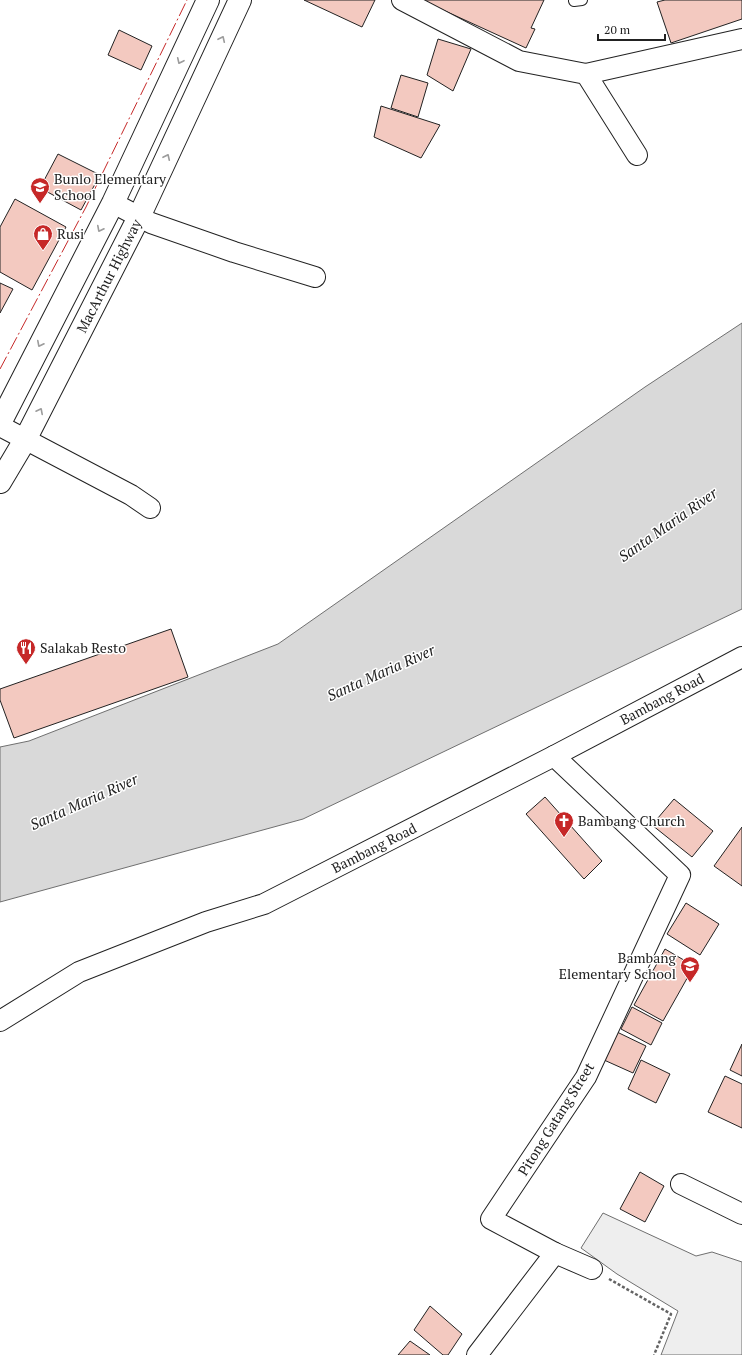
<svg xmlns="http://www.w3.org/2000/svg" width="742" height="1355" font-family="'PT Serif',serif">
<style>
.green{fill:#eee;stroke:#6f6f6f}
.water{fill:#d9d9d9;stroke:#6f6f6f}
.building{fill:#f3c9c0;stroke:#222}
.lines{fill:none;stroke-linecap:round;stroke-linejoin:round}
.service-casing{stroke:#222;stroke-width:12}
.minor-casing{stroke:#222;stroke-width:22}
.trunk-casing{stroke:#222;stroke-width:24}
.path{stroke:#646464;stroke-width:2.5;stroke-dasharray:3 2;stroke-linecap:butt}
.service{stroke:#fff;stroke-width:10}
.minor{stroke:#fff;stroke-width:20}
.trunk{stroke:#fff;stroke-width:22}
.power{stroke:#c62828;stroke-width:1;stroke-dasharray:14 3 2 3;stroke-linecap:butt}
.oneway{stroke:#9c9c9c}
.labels{text-anchor:middle;stroke-width:3;stroke-linejoin:round;paint-order:stroke}
.poi-label{font-size:14px;fill:#222;stroke:#fff;text-anchor:start}
.street-label{font-size:14px;fill:#222;stroke:#fff}
.water-label{font-size:15px;font-style:italic;fill:#222;stroke:#fff}
</style>
<rect width="100%" height="100%" fill="#fff"/>
<path class="green" d="M603,1213L696,1256L712,1252L742,1262V1355H661L678,1311L617,1274L581,1248Z"/>
<path class="water" d="M742,323V609L303,819L0,902V747L29,741L278,644L645,387Z"/>
<g class="building">
<path d="M304,0H375L362,27Z"/>
<path d="M421,0H544L531,28L535,29L526,48Z"/>
<path d="M665,0H742V19L671,43L657,2Z"/>
<path d="M119,30L152,46L141,70L108,55Z"/>
<path d="M438,39L471,49L453,91L427,75Z"/>
<path d="M401,75L428,83L418,117L391,108Z"/>
<path d="M381,106L440,125L421,158L374,137Z"/>
<path d="M58,154L100,175L81,210L40,188Z"/>
<path d="M15,199L66,227L32,290L0,272V227Z"/>
<path d="M0,283L13,289L0,313Z"/>
<path d="M171,629L188,677L14,738L0,700V689Z"/>
<path d="M545,797L602,861L584,879L526,814Z"/>
<path d="M674,799L713,831L692,857L652,825Z"/>
<path d="M742,827V886L714,866Z"/>
<path d="M686,903L719,924L700,955L667,934Z"/>
<path d="M665,949L694,966L663,1021L634,1005Z"/>
<path d="M632,1007L662,1023L651,1045L621,1029Z"/>
<path d="M617,1032L646,1046L633,1073L604,1060Z"/>
<path d="M742,1044V1076L730,1070Z"/>
<path d="M641,1060L670,1074L656,1103L628,1089Z"/>
<path d="M725,1076L742,1084V1128L708,1112Z"/>
<path d="M640,1172L664,1186L645,1222L620,1209Z"/>
<path d="M430,1306L462,1334L448,1355H443L414,1330Z"/>
<path d="M410,1341L430,1355H398Z"/>
</g>
<g class="lines">
<g class="service-casing">
<path id="service" d="M574,1L582,0"/>
</g>
<g class="minor-casing">
<g id="minor">
<path d="M402,0L519,61L586,74L637,155"/>
<path d="M586,74L742,39"/>
<path d="M113,203L151,223L234,252L315,277"/>
<path d="M0,426L131,495L150,508"/>
<path d="M554,756L680,875L586,1077L491,1219L555,1253L592,1269"/>
<path d="M0,1021L79,972L206,922L264,904L554,756L742,657"/>
<path d="M681,1184L742,1214"/>
<path d="M477,1355L555,1253"/>
</g>
</g>
<g class="trunk-casing">
<g id="trunk">
<path d="M0,423L113,203L208,0"/>
<path d="M0,482L25,440L139,217L240,0"/>
</g>
</g>
<path class="path" d="M609,1279L671,1314L654,1355"/>
<use href="#service" class="service"/>
<use href="#minor" class="minor"/>
<use href="#trunk" class="trunk"/>
<path class="power" d="M0,369L86,207L187,0"/>
</g>
<defs><path id="oneway-chevron" d="M-2-3.5L2.5 0L-2 3.5" fill="none" stroke-width="1.6" stroke-linecap="round" stroke-linejoin="round"/></defs>
<g class="oneway">
<use href="#oneway-chevron" transform="translate(222 39) rotate(-65)"/>
<use href="#oneway-chevron" transform="translate(180 61) rotate(115)"/>
<use href="#oneway-chevron" transform="translate(167 157) rotate(-65)"/>
<use href="#oneway-chevron" transform="translate(100 229) rotate(117)"/>
<use href="#oneway-chevron" transform="translate(40 344) rotate(117)"/>
<use href="#oneway-chevron" transform="translate(40 411) rotate(-63)"/>
</g>
<defs>
<g id="school-pin" transform="scale(1)"><path d="M0 17L-7.5 6A9.5 9.5 0 1 1 7.5 6Z" fill="#c62828" stroke="#fff"/><path d="M0-5L7-2L0 1L-7-2ZM-4 1L0 2.5L4 1V4Q0 6-4 4Z" fill="#fff"/></g>
<g id="shop-pin" transform="scale(1)"><path d="M0 17L-7.5 6A9.5 9.5 0 1 1 7.5 6Z" fill="#c62828" stroke="#fff"/><path d="M-5-2.5h2.3a2.7 3.5 0 0 1 5.4 0H5L5.5 6h-11ZM-1.5-2.5h3a1.5 2.3 0 0 0-3 0Z" fill="#fff"/></g>
<g id="restaurant-pin" transform="scale(1)"><path d="M0 17L-7.5 6A9.5 9.5 0 1 1 7.5 6Z" fill="#c62828" stroke="#fff"/><path d="M-5-6h1v4h1v-4h1v4h1v-4h1v5L-1.5 .5V6h-2V.5L-5-1ZM5-6V6H3V1.5H1.5Q1.5-4 5-6Z" fill="#fff"/></g>
<g id="church-pin" transform="scale(1)"><path d="M0 17L-7.5 6A9.5 9.5 0 1 1 7.5 6Z" fill="#c62828" stroke="#fff"/><path d="M-1.2-6h2.4v3.5h3.3v2.4h-3.3V6h-2.4V-.1h-3.3v-2.4h3.3Z" fill="#fff"/></g>
</defs>
<g fill-rule="evenodd">
<use href="#school-pin" x="40" y="187"/>
<use href="#shop-pin" x="43" y="234"/>
<use href="#restaurant-pin" x="26" y="648"/>
<use href="#church-pin" x="564" y="821"/>
<use href="#school-pin" x="690" y="966"/>
</g>
<g class="labels">
<g class="poi-label">
<text x="54" y="184">Bunlo Elementary<tspan x="54" dy="16">School</tspan></text>
<text x="57" y="239">Rusi</text>
<text x="40" y="653">Salakab Resto</text>
<text x="578" y="826">Bambang Church</text>
<text x="676" y="963" text-anchor="end">Bambang<tspan x="676" dy="16">Elementary School</tspan></text>
</g>
<g class="street-label">
<text transform="translate(109 276) rotate(-63)" y="5">MacArthur Highway</text>
<text transform="translate(662 699) rotate(-28)" y="5">Bambang Road</text>
<text transform="translate(374 848) rotate(-27)" y="5">Bambang Road</text>
<text transform="translate(556 1119) rotate(-58)" y="5">Pitong Gatang Street</text>
</g>
<g class="water-label">
<text transform="translate(668 525) rotate(-35)" y="5">Santa Maria River</text>
<text transform="translate(381 673) rotate(-24)" y="5">Santa Maria River</text>
<text transform="translate(84 802) rotate(-24)" y="5">Santa Maria River</text>
</g>
</g>
<path d="M598 34v6h67v-6" fill="none" stroke="#222222" stroke-width="2"/>
<text x="604" y="34" font-size="12" fill="#222222" stroke="#ffffff" stroke-width="3" paint-order="stroke">20 m</text>
</svg>
